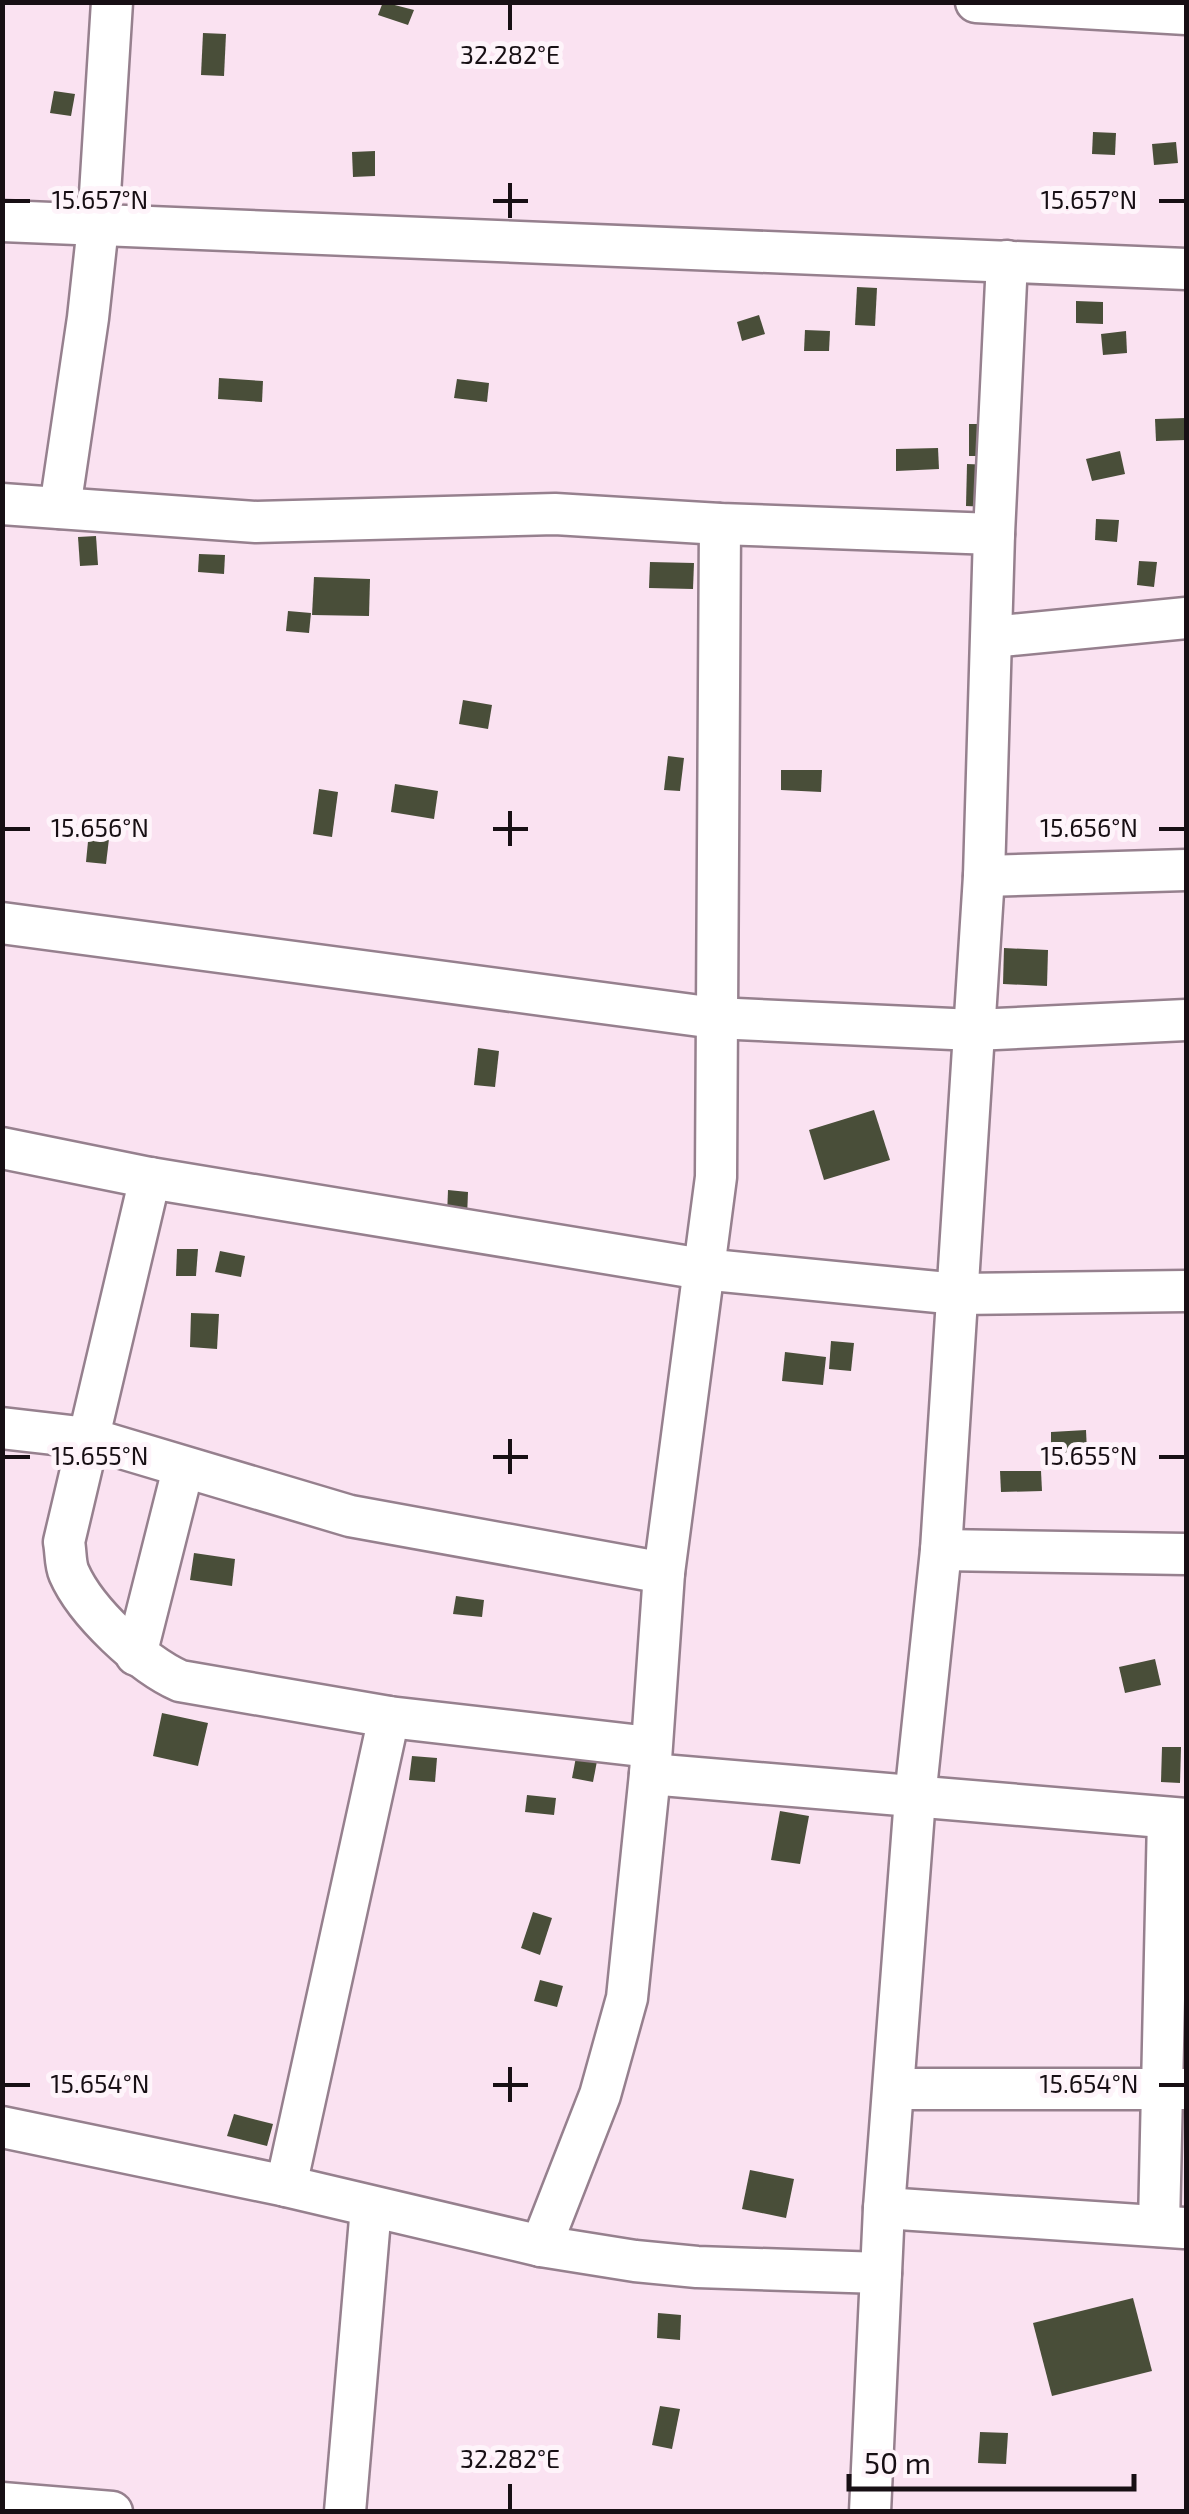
<svg xmlns="http://www.w3.org/2000/svg" width="1189" height="2514" font-family="'Exo 2',sans-serif">
<style>
.building{fill:#494e39}
.lines{fill:none;stroke-linecap:round;stroke-linejoin:round}
.minor-casing{stroke:#96808e;stroke-width:45}
.minor{stroke:#fff;stroke-width:40}
.ticks{fill:none;stroke:#170f14;stroke-width:4}
.ticks-label{font-size:25px;text-anchor:middle;fill:#170f14;stroke:#fef4fa;stroke-width:10;stroke-linejoin:round;paint-order:stroke}
</style>
<rect width="100%" height="100%" fill="#fae2f1"/>
<g class="building">
<path d="M383,2L414,10L408,25L378,15Z"/>
<path d="M203,33L226,34L224,76L201,75Z"/>
<path d="M54,91L75,94L71,116L50,113Z"/>
<path d="M1093,132L1116,133L1115,155L1092,154Z"/>
<path d="M1176,142L1178,163L1154,165L1152,144Z"/>
<path d="M375,151V176L353,177L352,152Z"/>
<path d="M857,287L877,288L875,326L855,325Z"/>
<path d="M1076,301L1103,302V324L1076,323Z"/>
<path d="M759,315L765,334L742,341L737,322Z"/>
<path d="M805,330L830,331L829,351H804Z"/>
<path d="M1126,331L1127,353L1103,355L1101,334Z"/>
<path d="M219,378L263,381L262,402L218,399Z"/>
<path d="M457,379L489,383L487,402L454,398Z"/>
<path d="M1186,418V440L1156,441L1155,419Z"/>
<rect x="969" y="424" width="21" height="32"/>
<path d="M938,448L939,469L896,471V449Z"/>
<path d="M1120,451L1125,474L1092,481L1086,459Z"/>
<path d="M967,464L992,465L990,507L966,506Z"/>
<path d="M1096,519L1119,520L1117,542L1095,540Z"/>
<path d="M96,536L98,565L80,566L78,537Z"/>
<path d="M199,554L225,555L224,574L198,572Z"/>
<path d="M1139,561L1157,562L1154,587L1137,585Z"/>
<path d="M650,562L694,563L693,589L649,588Z"/>
<path d="M314,577L370,579L369,616L312,615Z"/>
<path d="M288,611L311,613L309,633L286,631Z"/>
<path d="M463,700L492,705L488,729L459,724Z"/>
<path d="M668,756L684,758L680,791L664,790Z"/>
<path d="M781,770H822L821,792L781,790Z"/>
<path d="M395,784L438,791L434,819L391,812Z"/>
<path d="M319,789L338,792L332,837L313,834Z"/>
<path d="M90,821L111,822L106,864L86,862Z"/>
<path d="M1004,948L1048,950L1047,986L1003,984Z"/>
<path d="M478,1048L499,1051L495,1087L474,1085Z"/>
<path d="M874,1110L890,1160L824,1180L809,1130Z"/>
<path d="M448,1190L468,1192L467,1217L447,1216Z"/>
<path d="M177,1249H198L196,1276H176Z"/>
<path d="M220,1251L245,1256L241,1277L215,1272Z"/>
<path d="M191,1313L219,1314L217,1349L190,1347Z"/>
<path d="M831,1341L854,1343L851,1371L829,1369Z"/>
<path d="M785,1352L826,1357L823,1385L782,1381Z"/>
<path d="M1086,1430L1087,1452L1051,1453V1432Z"/>
<path d="M1000,1471H1041L1042,1491L1001,1492Z"/>
<path d="M194,1553L235,1559L232,1586L190,1580Z"/>
<path d="M456,1596L484,1600L482,1617L453,1614Z"/>
<path d="M1155,1659L1161,1685L1125,1693L1119,1667Z"/>
<path d="M162,1713L208,1723L198,1766L153,1756Z"/>
<path d="M1162,1747H1181L1180,1783L1161,1782Z"/>
<path d="M577,1752L598,1756L593,1782L572,1778Z"/>
<path d="M412,1756L437,1758L435,1782L409,1780Z"/>
<path d="M527,1795L556,1798L554,1815L525,1812Z"/>
<path d="M780,1811L809,1816L800,1864L771,1860Z"/>
<path d="M533,1912L552,1918L540,1955L521,1948Z"/>
<path d="M540,1980L563,1986L557,2007L534,2001Z"/>
<path d="M234,2114L273,2124L267,2146L227,2136Z"/>
<path d="M750,2170L794,2179L786,2218L742,2209Z"/>
<path d="M1133,2298L1152,2371L1052,2396L1033,2323Z"/>
<path d="M658,2313L681,2315L680,2340L657,2338Z"/>
<path d="M660,2406L680,2409L672,2449L652,2445Z"/>
<path d="M980,2432L1008,2433L1006,2464L978,2463Z"/>
</g>
<g class="lines">
<g class="minor-casing">
<g id="minor">
<path d="M976,2L1186,14"/>
<path d="M2,221L1186,269"/>
<path d="M2,504L256,522L555,514L720,524L994,534"/>
<path d="M60,508L88,318L98,226L112,2"/>
<path d="M992,637L1186,618"/>
<path d="M984,876L1186,870"/>
<path d="M2,923L715,1018L974,1030L1186,1020"/>
<path d="M2,1148L150,1178L702,1269L958,1294L1186,1291"/>
<path d="M150,1178L64,1542C66,1552 65,1564 69,1573C86,1612 142,1664 180,1681L389,1717L650,1747"/>
<path d="M2,1428L88,1438L350,1516L664,1573"/>
<path d="M941,1550L1186,1554"/>
<path d="M136,1655L183,1469"/>
<path d="M650,1774L1186,1819"/>
<path d="M894,2089H1186"/>
<path d="M2,2127L286,2186L541,2246L635,2261L697,2267L881,2273"/>
<path d="M286,2186L389,1717"/>
<path d="M884,2208L1184,2228"/>
<path d="M1159,2226L1168,1818"/>
<path d="M541,2246L600,2095L627,1998L650,1774L664,1573L716,1177L720,524"/>
<path d="M2,2503L112,2512"/>
<path d="M345,2512L371,2207"/>
<path d="M870,2512L884,2208L915,1798L941,1550L984,876L994,534L1007,261"/>
</g>
</g>
<use href="#minor" class="minor"/>
</g>
<path class="ticks" d="M510,5V30M510,183V218M5,201H30M493,201H528M1159,201H1184M510,811V846M5,829H30M493,829H528M1159,829H1184M510,1439V1474M5,1457H30M493,1457H528M1159,1457H1184M510,2067V2102M5,2085H30M493,2085H528M1159,2085H1184M510,2484V2509"/>
<g class="ticks-label">
<text x="510" y="64">32.282°E</text>
<text x="100" y="209">15.657°N</text>
<text x="1089" y="209">15.657°N</text>
<text x="100" y="837">15.656°N</text>
<text x="1089" y="837">15.656°N</text>
<text x="100" y="1465">15.655°N</text>
<text x="1089" y="1465">15.655°N</text>
<text x="100" y="2093">15.654°N</text>
<text x="1089" y="2093">15.654°N</text>
<text x="510" y="2468">32.282°E</text>
</g>
<rect width="1189" height="2514" fill="none" stroke="#170f14" stroke-width="10"/>
<path d="M849 2474v15h285v-15" fill="none" stroke="#170f14" stroke-width="5"/>
<text x="864" y="2474" font-size="30" fill="#170f14" stroke="#fef4fa" stroke-width="8" paint-order="stroke">50 m</text>
</svg>
